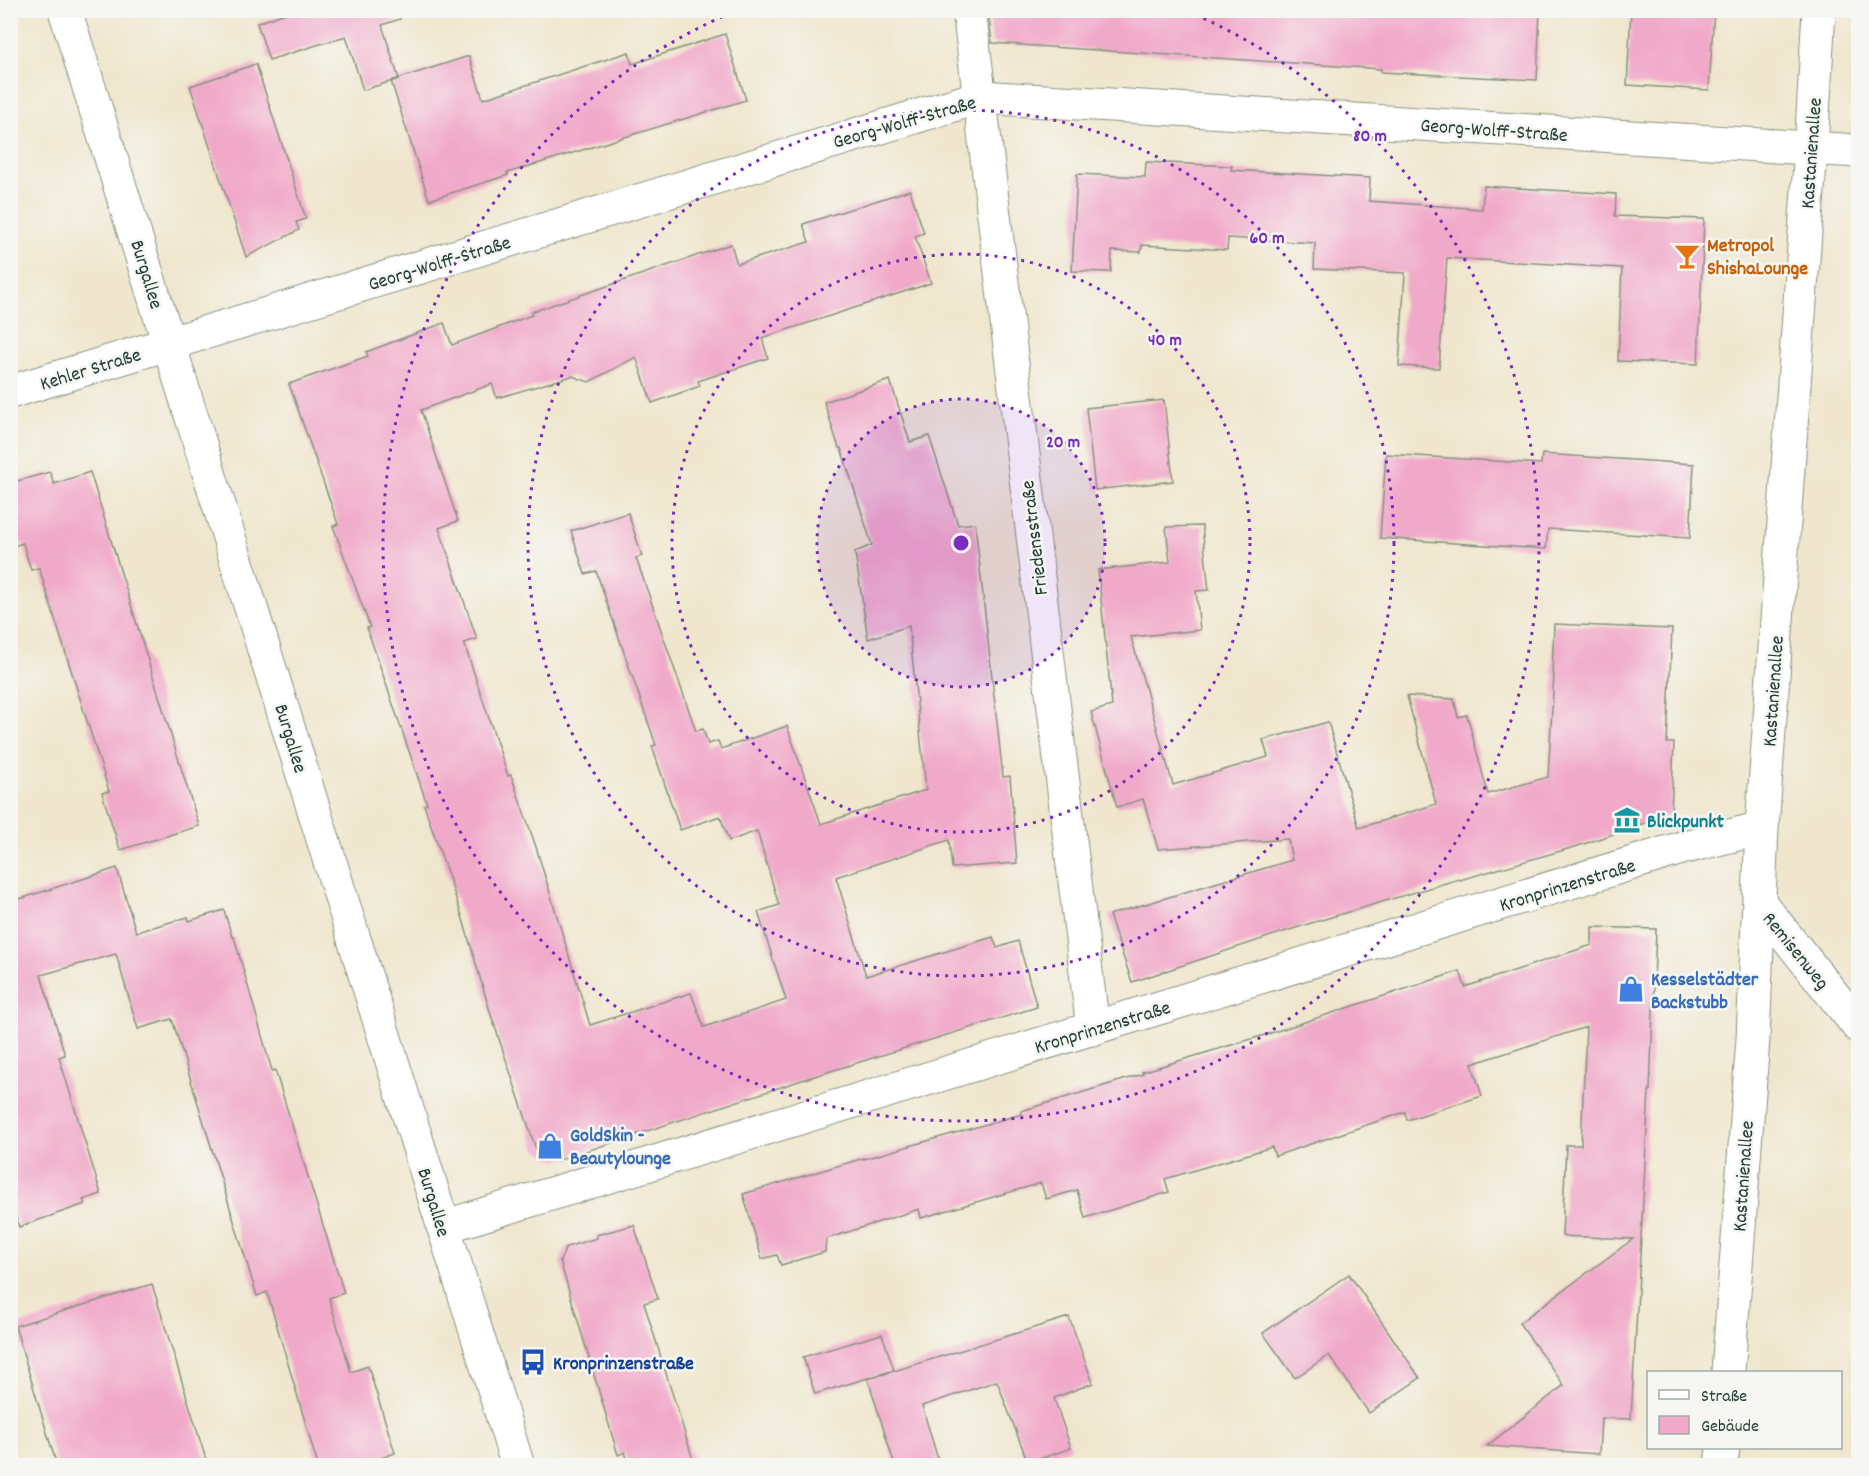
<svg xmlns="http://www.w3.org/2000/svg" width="1869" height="1476" font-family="Dekko,sans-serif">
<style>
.building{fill:#f1a9c9}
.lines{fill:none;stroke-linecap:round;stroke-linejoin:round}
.minor-casing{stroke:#879280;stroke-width:35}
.tertiary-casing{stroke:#879280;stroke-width:35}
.minor{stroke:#fff;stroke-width:33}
.tertiary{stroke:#fff;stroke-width:33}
.ring{fill:none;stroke:#7b2cbf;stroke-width:3;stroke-dasharray:3 6}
.labels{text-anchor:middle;stroke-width:5;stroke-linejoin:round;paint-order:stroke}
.street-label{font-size:20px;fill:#1f3d34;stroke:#f6f6f2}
.food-label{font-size:20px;font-weight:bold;fill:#c56008;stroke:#f6f6f2;text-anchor:start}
.culture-label{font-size:20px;font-weight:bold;fill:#0d838f;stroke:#f6f6f2;text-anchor:start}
.shop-label{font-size:20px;font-weight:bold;fill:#366cbe;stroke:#f6f6f2;text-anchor:start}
.transit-label{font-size:20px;font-weight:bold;fill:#164399;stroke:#f6f6f2;text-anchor:start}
.centre{fill:#7b2cbf;stroke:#f6f6f2;stroke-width:3}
.ring-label{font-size:18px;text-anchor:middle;font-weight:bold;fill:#7b2cbf;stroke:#f6f6f2;stroke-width:5;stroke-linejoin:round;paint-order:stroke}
</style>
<rect width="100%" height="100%" fill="#f6f6f2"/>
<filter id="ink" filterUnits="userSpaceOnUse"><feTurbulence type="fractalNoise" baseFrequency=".0167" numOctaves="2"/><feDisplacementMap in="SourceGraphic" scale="12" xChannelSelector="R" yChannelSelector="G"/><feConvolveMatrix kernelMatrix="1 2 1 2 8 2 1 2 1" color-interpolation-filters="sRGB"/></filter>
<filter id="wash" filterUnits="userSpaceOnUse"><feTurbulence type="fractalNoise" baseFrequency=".008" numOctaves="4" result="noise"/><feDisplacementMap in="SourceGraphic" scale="24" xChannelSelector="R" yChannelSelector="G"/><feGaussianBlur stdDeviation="1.35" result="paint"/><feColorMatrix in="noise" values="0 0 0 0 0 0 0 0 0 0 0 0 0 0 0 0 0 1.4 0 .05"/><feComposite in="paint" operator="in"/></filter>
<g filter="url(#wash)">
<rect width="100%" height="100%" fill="#efe6cd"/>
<g id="blocks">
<g class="building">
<path d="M294,10H398L400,19L382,25L399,79L363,90L346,36L269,60L257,23Z"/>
<path d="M988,10H1540L1537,80L1381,72V69L992,43Z"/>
<path d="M1631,10H1714L1709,90L1627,85Z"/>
<path d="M725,34L746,100L507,173L508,175L429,200L391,81L469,56L483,99L629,52L632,64Z"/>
<path d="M256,64L306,219L296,222L299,230L246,257L190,86Z"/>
<path d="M1146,162L1232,166L1231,170L1370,178L1369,201L1482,209L1484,186L1616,194L1615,216L1704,219L1698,364L1618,361L1622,268L1447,258L1439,368L1399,366L1405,273L1314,269L1315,243L1228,238L1227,250L1142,245L1141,252L1112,251L1111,272L1072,271L1077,174L1145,177Z"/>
<path d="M910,190L924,233L915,236L931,283L762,338L768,358L698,381L700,386L652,403L636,357L589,382L572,376L497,398L492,384L421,410L458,521L439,528L477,639L464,643L508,776L511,775L536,847L590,1025L691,993L704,1027L786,1000L758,912L779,905L757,831L729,841L720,816L680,830L652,746L656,745L596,571L585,574L571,531L628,513L642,556L636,558L696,731L703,729L708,744L718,741L721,749L787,726L821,824L926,790L909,626L868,639L855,552L872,545L841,448H839L824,402L890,380L910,442L929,436L958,525L975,523L1003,777L1010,776L1017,863L952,868L949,840L836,877L866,976L993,937L997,948L1018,941L1037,1007L805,1079L556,1161L536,1149L491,1015L462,916L424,805L427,804L367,628L370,627L333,526L338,524L289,384L368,356L366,352L444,323L452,345L532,315L531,312L731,244L737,264L809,242L803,224Z"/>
<path d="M1164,400L1173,481L1095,490L1086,408Z"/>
<path d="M1386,454L1541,464L1542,454L1694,464L1690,538L1548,529L1546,549L1380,538Z"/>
<path d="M50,472L54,484L90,472L199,826L120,850L102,793L109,791L39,568L31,570L23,543L10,547V483Z"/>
<path d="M1202,526L1209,590L1196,591L1200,630L1131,637L1173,785L1268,757L1263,740L1328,722L1359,828L1436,804L1407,696L1454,699L1458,717L1467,715L1488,794L1548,777L1554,674H1552L1554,624L1672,629L1667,743H1674L1671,814L1578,846L1460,880L1459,879L1308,924L1132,982L1109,915L1292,860L1288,839L1158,849L1143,799L1117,807L1091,712L1112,706L1098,570L1170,562L1166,527Z"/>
<path d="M117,868L136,932L188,917L189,921L224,910L232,937H234L272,1071L275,1070L344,1293L329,1298L351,1372L368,1366L395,1453L381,1458L383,1466H318L267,1292L257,1296L172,1019L138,1029L116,954L41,975L65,1055L59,1057L101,1194L83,1200L85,1204L19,1227L10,1198V902Z"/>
<path d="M1592,927L1656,929L1650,1091H1649L1631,1419L1601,1418L1599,1454L1487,1446L1564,1385L1519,1323L1633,1239L1562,1236L1566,1145H1581L1586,1027L1472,1064L1482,1096L1407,1120L1405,1112L1275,1156L1272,1147L1165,1179L1169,1192L1085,1218L1077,1190L1046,1199L1041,1183L921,1218L919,1209L826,1239L825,1252L781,1265L777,1255L762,1259L743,1194L864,1158V1159L1022,1114L1021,1111L1143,1074L1142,1072L1268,1034L1460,971L1465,987L1592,945Z"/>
<path d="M634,1225L658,1299L644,1303L695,1466H629L625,1452L618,1455L560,1261L566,1247L597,1238L596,1235Z"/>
<path d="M1349,1274L1420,1378L1369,1413L1329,1355L1295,1378L1263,1333Z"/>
<path d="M152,1284L208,1466H57L15,1326Z"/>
<path d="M1069,1317L1093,1383L1054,1398L1071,1448L1028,1463L997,1381L922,1406L940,1466H895L868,1379Z"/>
<path d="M882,1334L894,1370L815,1394L803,1357Z"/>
</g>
</g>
</g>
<g filter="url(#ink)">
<use href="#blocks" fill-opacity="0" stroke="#879280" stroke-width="1.5"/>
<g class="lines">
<g class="minor-casing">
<g id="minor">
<path d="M969,10L1093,1029"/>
<path d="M10,392L980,97L1858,151"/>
<path d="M1759,902L1858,1026"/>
<path d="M443,1227L1685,847L1762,828"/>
</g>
</g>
<g class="tertiary-casing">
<g id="tertiary">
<path d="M65,10L518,1466"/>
<path d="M1728,1372L1753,1039L1762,828L1811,149L1819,10"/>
<path d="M1721,1466L1723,1448"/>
</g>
</g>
<use href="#minor" class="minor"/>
<use href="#tertiary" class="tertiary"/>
</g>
</g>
<circle cx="961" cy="543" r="144" fill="#7b2cbf" fill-opacity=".12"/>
<g class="ring">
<circle cx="961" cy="543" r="144"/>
<circle cx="961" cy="543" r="289"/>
<circle cx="961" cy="543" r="433"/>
<path d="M1187 11A578 578 0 1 1 735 11"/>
</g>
<defs>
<g id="bar-bare" transform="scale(2.07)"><path d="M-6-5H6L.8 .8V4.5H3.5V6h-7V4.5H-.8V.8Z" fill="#e8710a" stroke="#f6f6f2" stroke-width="2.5" paint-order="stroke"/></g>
<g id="museum-bare" transform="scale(2.07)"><path d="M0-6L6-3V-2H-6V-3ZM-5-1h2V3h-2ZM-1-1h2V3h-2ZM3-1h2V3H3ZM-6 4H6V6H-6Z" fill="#0f9aa8" stroke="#f6f6f2" stroke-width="2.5" paint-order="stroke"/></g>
<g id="shop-bare" transform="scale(2.07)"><path d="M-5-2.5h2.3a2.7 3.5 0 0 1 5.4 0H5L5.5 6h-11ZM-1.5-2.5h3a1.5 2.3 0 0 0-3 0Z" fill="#3f7fe0" stroke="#f6f6f2" stroke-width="2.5" paint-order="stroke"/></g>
<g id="bus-bare" transform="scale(2.07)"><path d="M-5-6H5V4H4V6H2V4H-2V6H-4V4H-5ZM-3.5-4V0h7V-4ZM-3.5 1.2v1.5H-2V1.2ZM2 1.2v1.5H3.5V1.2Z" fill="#1a4fb4" stroke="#f6f6f2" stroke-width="2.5" paint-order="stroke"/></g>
</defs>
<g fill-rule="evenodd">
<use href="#bar-bare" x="1687" y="256"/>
<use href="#museum-bare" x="1627" y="820"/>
<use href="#shop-bare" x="1631" y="989"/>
<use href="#shop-bare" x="550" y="1146"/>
<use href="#bus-bare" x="533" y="1362"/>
</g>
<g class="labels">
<g class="street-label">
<text transform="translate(904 121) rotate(-16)" y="7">Georg-Wolff-Straße</text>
<text transform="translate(1494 129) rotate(4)" y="7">Georg-Wolff-Straße</text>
<text transform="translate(1810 153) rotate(-86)" y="7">Kastanienallee</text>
<text transform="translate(439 262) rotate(-17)" y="7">Georg-Wolff-Straße</text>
<text transform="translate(148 274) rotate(73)" y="7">Burgallee</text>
<text transform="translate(90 368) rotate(-17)" y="7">Kehler Straße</text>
<text transform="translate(1033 538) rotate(-97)" y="7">Friedensstraße</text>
<text transform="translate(1772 691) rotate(-86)" y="7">Kastanienallee</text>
<text transform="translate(292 738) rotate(73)" y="7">Burgallee</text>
<text transform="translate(1567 884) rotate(-17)" y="7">Kronprinzenstraße</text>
<text transform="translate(1797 950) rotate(51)" y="7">Remisenweg</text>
<text transform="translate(1102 1026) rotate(-17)" y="7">Kronprinzenstraße</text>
<text transform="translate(1742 1176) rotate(-86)" y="7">Kastanienallee</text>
<text transform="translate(435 1202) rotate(73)" y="7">Burgallee</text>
</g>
<g class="food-label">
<text x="1707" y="251">Metropol<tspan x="1707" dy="23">ShishaLounge</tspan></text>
</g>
<g class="culture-label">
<text x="1647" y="827">Blickpunkt</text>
</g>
<g class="shop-label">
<text x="1651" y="985">Kesselstädter<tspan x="1651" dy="23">Backstubb</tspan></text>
<text x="570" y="1141">GoldSkin -<tspan x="570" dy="23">Beautylounge</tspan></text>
</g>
<g class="transit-label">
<text x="553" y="1369">Kronprinzenstraße</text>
</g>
</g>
<circle cx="961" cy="543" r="9" class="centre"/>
<g class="ring-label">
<text x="1370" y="141">80 m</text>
<text x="1267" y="243">60 m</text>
<text x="1165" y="345">40 m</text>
<text x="1063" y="447">20 m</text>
</g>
<rect width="1869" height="1476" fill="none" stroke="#f6f6f2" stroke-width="36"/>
<rect x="1647" y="1371" width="195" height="78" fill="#f6f6f2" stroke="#a0aca6" stroke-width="1.5"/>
<rect x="1659" y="1390" width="30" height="9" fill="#ffffff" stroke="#a0aca6" stroke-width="1.5"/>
<text x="1701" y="1401" font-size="18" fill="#1f3d34">Straße</text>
<rect x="1659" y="1416" width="30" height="18" fill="#f1a9c9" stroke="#a0aca6" stroke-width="1.5"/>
<text x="1701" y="1431" font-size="18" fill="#1f3d34">Gebäude</text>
</svg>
